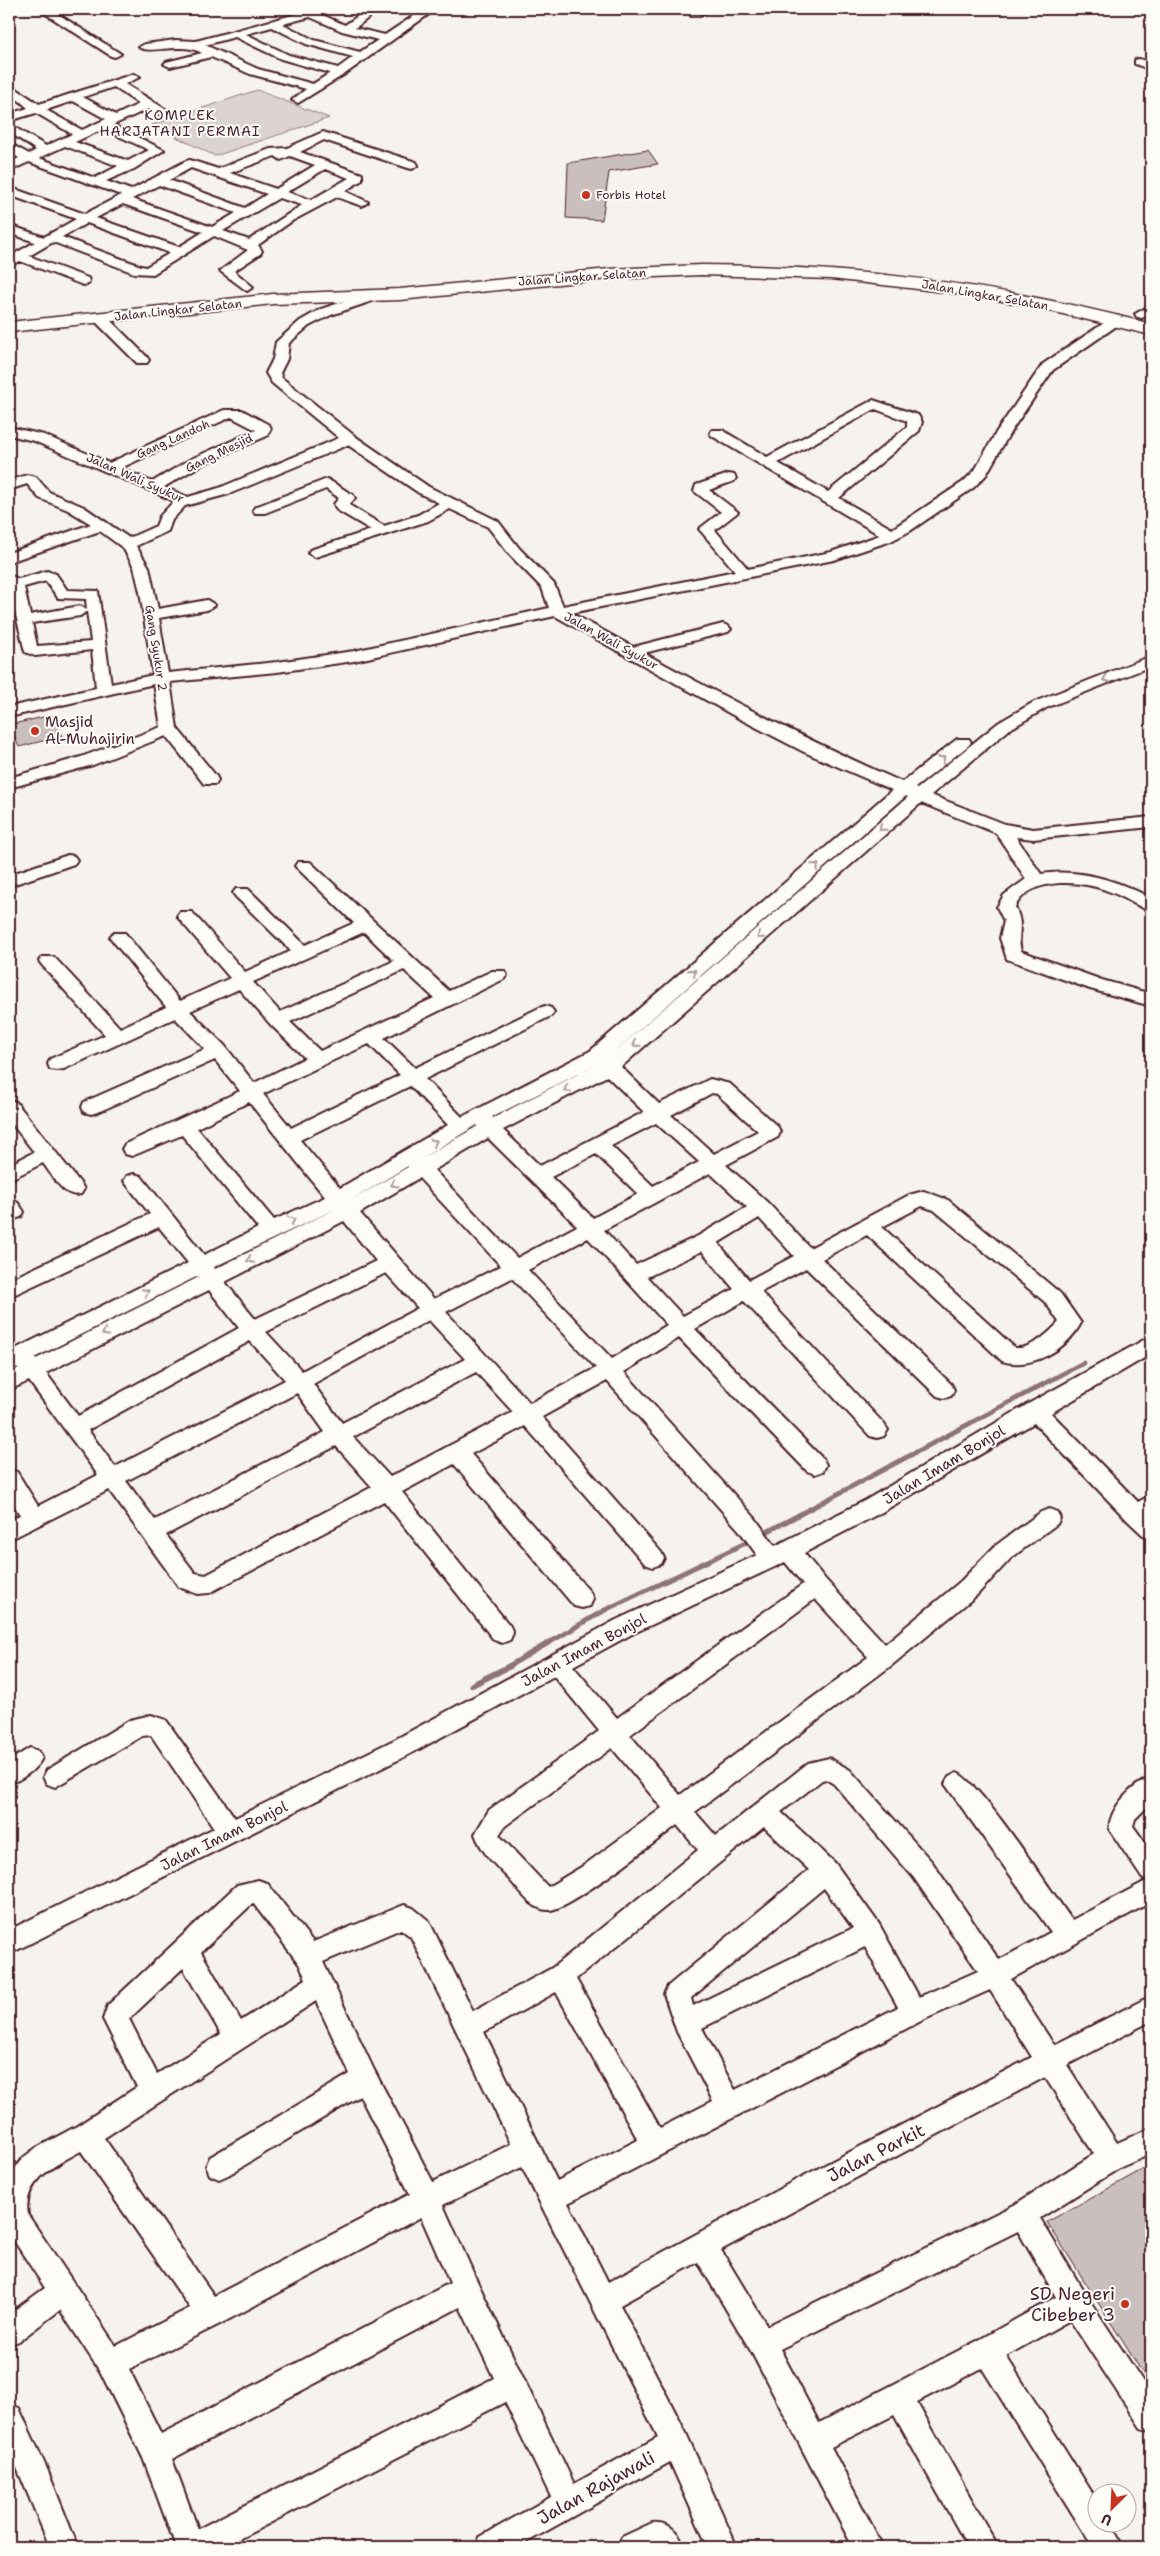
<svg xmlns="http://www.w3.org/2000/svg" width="1160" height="2556" font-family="'Shantell Sans',sans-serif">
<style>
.green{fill:#dcd4d2;stroke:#937a7e}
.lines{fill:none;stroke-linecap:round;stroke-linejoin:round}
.stream-far1{stroke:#8e7378;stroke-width:5}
.stream{stroke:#8e7378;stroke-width:6}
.building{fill:#cbbfbe;stroke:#4a1f2b}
.minor-casing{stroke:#4a1f2b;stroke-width:4}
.trunk-casing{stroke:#4a1f2b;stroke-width:3}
.minor{fill:#fdfcf7;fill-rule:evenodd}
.trunk{fill:#fdfcf7;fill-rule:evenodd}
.oneway{stroke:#ac999b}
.poi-dot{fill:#c8321e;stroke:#fdfcf7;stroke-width:2}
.labels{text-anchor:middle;stroke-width:4;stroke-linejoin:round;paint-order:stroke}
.far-poi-label{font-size:12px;fill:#4a1f2b;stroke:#fdfcf7;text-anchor:start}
.far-street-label{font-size:12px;fill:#4a1f2b;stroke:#fdfcf7}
.far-neighbourhood-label{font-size:14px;letter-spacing:1px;fill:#4a1f2b;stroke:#fdfcf7}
.poi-label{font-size:15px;fill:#4a1f2b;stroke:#fdfcf7;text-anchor:start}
.street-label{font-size:15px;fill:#4a1f2b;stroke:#fdfcf7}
.near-street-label{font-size:18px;fill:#4a1f2b;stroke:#fdfcf7}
.near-poi-label{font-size:18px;fill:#4a1f2b;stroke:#fdfcf7;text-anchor:end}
</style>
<rect width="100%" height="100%" fill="#f6f3ef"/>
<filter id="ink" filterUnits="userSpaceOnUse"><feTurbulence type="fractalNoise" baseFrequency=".02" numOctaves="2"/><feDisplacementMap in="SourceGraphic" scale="10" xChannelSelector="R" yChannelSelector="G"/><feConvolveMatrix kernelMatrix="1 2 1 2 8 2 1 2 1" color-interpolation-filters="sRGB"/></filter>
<g filter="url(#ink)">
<path class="green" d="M257,90L329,118L215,156L152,125Z"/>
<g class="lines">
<g class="stream-far1">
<path d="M761,1535L1083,1363"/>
<path d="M507,1667L605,1610L754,1539"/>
</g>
<path class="stream" d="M472,1685L510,1666"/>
</g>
<g class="building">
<path d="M648,150L658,164L609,172L602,220L566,218L568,163Z"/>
<path d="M52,715L62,736L19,747L9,725Z"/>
<path d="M1151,2165V2386L1047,2222Z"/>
</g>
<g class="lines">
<g class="minor-casing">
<g id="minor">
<path d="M38,9H50L121,54L115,57L111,56Z"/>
<path d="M295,9H309L345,25L368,9H380L355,28L385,35L424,9H436L345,74L298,103L292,100L306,89L250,74L211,57L170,67L164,64L166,62L202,53C183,41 148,55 139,47L145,44L176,40L196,41L300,13ZM310,17L342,31L378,40L360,52L314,40L283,24ZM272,27L306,44L353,57L338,68L289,55L246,34ZM235,37L281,59L330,73L313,84L258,69L205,45Z"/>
<path d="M696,9H709L699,16H691V12Z"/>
<path d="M1139,59L1151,63V70L1135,64V60Z"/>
<path d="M134,74L140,77L125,84L170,112L164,116L148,109L113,125L164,150L134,169L106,181L131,190L186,161L190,160L218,169L270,149L287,148L323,132L416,162L418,165L412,169L408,168L324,140L300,152L362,174V180L345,191L368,202L362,206L337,197L292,221L258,245L262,251L260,254L234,271L253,287L247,291L220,271L248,250L214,236L153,274L134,273L53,242L29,256L88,278L89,281L88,284L83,285L20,261L9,266V257L35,242L9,233V225L44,237L76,219L9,195V187L85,214L121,195L29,162L9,171V163L19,158L9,152V143L29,154L36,150L9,132V124L46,146L72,134L36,113L9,121V114L28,108L9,92V84L39,104ZM114,87L139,104L116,115L83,97ZM73,101L106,119L82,130L46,110ZM103,129L149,150L128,161L75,142ZM65,146L118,166L95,178L39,158ZM275,156L281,160L290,156L315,165L276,189L230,173ZM191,168L267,194L245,208L169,180ZM325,169L349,178L311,200L287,192ZM159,185L236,213L212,227L132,199ZM279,198L302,205L249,240L223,231ZM123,204L203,232L179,247L96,218ZM87,223L170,253L146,267L141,266L62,237Z"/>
<path d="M376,291L381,292L383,295L381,298L331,315L309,326L289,343L287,359L280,373L282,378L356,437L429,487L498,521L519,548L554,584L563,606L735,571L699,529L721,512L694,491L696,485L729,474L734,475L736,478L734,481L709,490L738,512L715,530L748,569L831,552L880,535L712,436L710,433L712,430H722L767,457L873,400L918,415L922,422L919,431L839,498L892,529L963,482L975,470L997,431L1043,364L1113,317L1118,316L1125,320L1053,370L1011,431L986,475L973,488L910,531L891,541L834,560L571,613L633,647L723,624L728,626L731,629L728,632L644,653C729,700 813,743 902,782L957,739H969L971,742L969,745L915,788L917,789L998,723L1034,702L1151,656V666L1046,708L1010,729L931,795L1005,824L1033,829L1151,817V827L1033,839L1016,837L1041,874C1079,868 1117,880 1151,898V911C1138,907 1126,898 1113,893C1085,880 1031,875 1015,907C1025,927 1016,931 1021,951L1102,980L1151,994V1006L1090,989L1007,959L1000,938L1004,921L997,907L1004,895L1026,879L996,833L921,803L621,1067L659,1104L710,1079L730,1084L778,1127L780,1132L778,1137L726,1165L768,1203L810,1248L909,1195L924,1191L948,1200L1060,1293L1081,1323C1067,1350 1031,1370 1002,1361L867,1235L822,1259L951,1384L954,1390L951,1396L944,1398L937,1396L806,1268L761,1292L884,1424L888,1430L884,1436L877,1438L870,1436L744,1301L695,1329L823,1459L826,1465L823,1471L815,1474L807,1471L679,1338L624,1372L755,1518L775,1546L866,1500L1028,1404L1151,1336V1354L1051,1413L1138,1502L1151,1495V1538L1143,1535L1129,1522L1034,1423L882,1512L804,1553L825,1579L885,1644L961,1581L995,1546L1041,1512L1049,1509L1057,1512L1060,1518L1057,1524L1011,1558L977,1595L892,1665L695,1812L716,1836L808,1763L829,1758L850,1770L932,1862L999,1960L1051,1932L945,1784L949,1777L957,1773C980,1782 1053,1894 1072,1920L1148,1880L1142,1878L1109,1829C1110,1808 1132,1784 1151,1778V1803L1135,1819L1133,1826L1151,1851V1902L1011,1979L1054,2045L1151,1996V2021L1067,2065L1117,2143L1151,2128V2154L1121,2167L1040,2218L1084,2292L1151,2394V2432L1141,2428L1070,2320L1006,2356L1098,2502V2524H1111L1123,2547H1093L982,2368L917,2402L998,2547H968L894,2415L831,2447L883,2547H853L752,2353L698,2262L620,2305L686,2433L737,2547H708L670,2462L518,2547H476L480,2537L551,2497L505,2402L223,2547H176L143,2458L101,2373L60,2310L19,2341L9,2345V2314L45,2288L9,2233V2176L24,2157L36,2148L77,2126L137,2087L103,2019L108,2005L237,1885L258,1880L267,1883L313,1942L404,1905L413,1908L429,1921L473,2011L552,1968L698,1850L677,1825C656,1841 570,1909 550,1910C532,1911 520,1891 509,1879C495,1865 482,1853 475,1834L489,1810L599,1731L554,1676L412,1753L9,1954V1930L214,1828L151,1735L142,1736L55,1787L47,1784L43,1777L47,1770L130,1720L151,1715L166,1720L235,1818L396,1739L616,1620L757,1555L739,1530L607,1381L542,1417L661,1552L664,1558L661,1564L653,1567L645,1564L525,1426L471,1454L590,1592L593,1599L590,1606L582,1608L574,1606L454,1464L402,1492L510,1626L513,1633L510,1640L502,1643L494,1640L384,1501L209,1593L198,1594L179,1587L109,1490L9,1540V1521L20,1515L9,1496V1469L17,1472L38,1506L98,1475L29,1381L9,1390V1373L19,1368L9,1367V1352L188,1263L159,1227L9,1297V1280L150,1214L124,1181L127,1176L134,1174L141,1176L204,1255L258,1228L182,1135L132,1156L125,1154L122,1149L125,1144L240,1091L215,1060L98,1112L91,1114L84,1112L82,1107L84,1102L205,1049L175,1018L64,1069L57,1070L50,1069L48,1064L50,1059L105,1035L42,965L39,961L42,957H54L120,1028L166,1007L113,941L110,937L113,933H125L180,1001L230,978L180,920L177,916L180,912H192L245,972L291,951L236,897L233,893L236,889H248L305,945L354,923L295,866L298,862H310L449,991L492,971H504L507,975L504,979L384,1038L415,1068L539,1008L545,1006L551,1008L554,1012L551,1016L425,1079L462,1117L590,1051L892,790L804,752L738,718L555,616L354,661L277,672L170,682L177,728L216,776L218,780L216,784H204L166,736L93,765L9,788V778L81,757L161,727L154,684L9,717V707L96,688L92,650L35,656L25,652L9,587V575L19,579L47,571L56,574L67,590L98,591L111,684L153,675L140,592L134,567L123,548L100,531L9,562V553L91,524L68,510L39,498L27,484L9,490V481L27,475L36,477L49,492L84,507L129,538L156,526L160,516L174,501L34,441L9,435V427L44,435L109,463L224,410H242L269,425L271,428L267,436L201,465L164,487L188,497L219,488L339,438L272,383L266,373L273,359L276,342L300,321L321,309ZM875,409L907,421V427L828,492L778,463ZM231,417L256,430L191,459L152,482L121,468ZM348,445L419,493L439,503L418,515L384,526L349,505L355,498L353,495L327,479L255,507L253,510L255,513H265L326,489L339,498L334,504L337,510L371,530L310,550L308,553L315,557L428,521L450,509L488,527L509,554L542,588L549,608L354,651L277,662L168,673L159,618L207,610L215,605L207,600L158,609L149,567L136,546L168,531L172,520L185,506L229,494ZM46,581L58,598L86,599L87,610L80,606L30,615L24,587ZM87,611L91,642L37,646L32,623L80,616ZM906,796L908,797L609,1056ZM364,932L394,961L280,1012L253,982ZM404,970L434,998L320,1051L290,1022ZM239,989L271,1025L305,1058L254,1083L225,1046L190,1011ZM369,1044L400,1075L291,1128L263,1094L325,1064ZM596,1065L493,1118L492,1117ZM607,1076L644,1112L540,1166L503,1130ZM410,1086L448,1125L340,1188L300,1140ZM712,1093L717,1094L758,1131L714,1154L671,1115ZM249,1102L325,1197L274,1220L197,1128ZM656,1123L699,1162L653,1186L611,1146ZM477,1125L478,1126L422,1158ZM488,1138L577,1226L517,1258L434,1170ZM596,1154L638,1194L593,1218L551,1177ZM408,1166V1167L350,1201ZM710,1173L747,1207L698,1236L636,1265L604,1230ZM419,1178L501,1266L434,1299L360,1213ZM922,1206L934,1210L1046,1303L1059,1322C1048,1334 1032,1349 1015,1348L882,1227ZM335,1209L215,1269L214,1267ZM759,1218L794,1256L749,1280L718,1243ZM344,1221L376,1261L255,1319L225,1282ZM588,1238L667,1325L612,1359L528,1270ZM702,1251L734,1289L683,1316L647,1277ZM386,1273L418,1308L302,1371L266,1332ZM198,1276L199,1277L36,1359L34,1358ZM512,1278L596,1368L530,1403L446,1312ZM209,1290L239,1328L78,1416L46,1373ZM429,1320L465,1359L342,1423L313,1384ZM250,1341L285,1380L115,1467L88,1430ZM476,1372L513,1412L390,1477L353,1437ZM297,1393L325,1432L155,1520L126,1481ZM336,1446L372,1487L206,1575L195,1573L166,1535ZM785,1562L803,1584L617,1718L573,1666L632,1634ZM815,1599L868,1657L680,1795L630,1735ZM612,1748L662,1808L583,1866L548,1887L499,1835L505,1826ZM826,1779L834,1784L914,1878L978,1971L919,1997L879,1924L835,1863L781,1812L822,1780ZM764,1827L809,1870L668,1986L664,1994L677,2032L713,2101L660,2128L576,1979ZM824,1888L853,1928L693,2006L691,1998ZM253,1903L299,1964L306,1979L241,2021L201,1952ZM401,1929L411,1937L511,2144L433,2182L374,2070L323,1962ZM865,1947L898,2007L735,2090L702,2028ZM183,1968L221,2034L157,2074L129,2019ZM990,1990L1032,2057L796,2180L608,2282L568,2203L923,2020ZM556,1992L638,2140L557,2181L484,2032ZM316,2001L350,2074L210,2157L206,2166L210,2175L219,2179L228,2175L360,2096L410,2194L214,2296L104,2138ZM1045,2077L1094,2154L1014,2205L767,2326L721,2250ZM81,2151L190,2308L116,2346L28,2215C22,2181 55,2165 81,2151ZM522,2167L658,2437L574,2484L476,2279L443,2205ZM421,2217L450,2283L161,2434L129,2369L220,2324ZM1018,2231L1056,2297L977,2341L819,2423L780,2349ZM460,2307L494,2378L198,2529L172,2459Z"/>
<path d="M1151,305V314L1142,318L1137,317L1135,314Z"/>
<path d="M101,315L106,316L147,357L149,360L147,363H137L96,322L94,319Z"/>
<path d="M68,855L74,856L77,860L74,864L9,886V875Z"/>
<path d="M9,1100L16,1102L81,1184L84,1189L81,1194C64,1199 53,1176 43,1163L9,1180V1165L34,1152L9,1120Z"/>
<path d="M9,1198C17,1200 20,1205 24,1212L21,1217L14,1219L9,1218Z"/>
<path d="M30,1748L38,1751L42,1758C36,1770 21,1780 9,1784V1761Z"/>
<path d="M9,2404L19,2408L47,2469L78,2547H50L9,2449Z"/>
<path d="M652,2523C670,2521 679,2533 684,2547H618L622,2537Z"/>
</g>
</g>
<g class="trunk-casing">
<path id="trunk" d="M701,265C858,266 999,284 1151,324V335L1025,305L961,294L831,279L701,275L609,279L400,300L273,304L9,332V322L273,294L400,289L609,269Z"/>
</g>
<use href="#minor" class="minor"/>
<use href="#trunk" class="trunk"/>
</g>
<defs><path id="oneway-chevron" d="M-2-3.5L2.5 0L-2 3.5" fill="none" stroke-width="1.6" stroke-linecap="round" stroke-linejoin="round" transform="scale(1.25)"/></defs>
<g class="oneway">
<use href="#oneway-chevron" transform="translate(1106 679) rotate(158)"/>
<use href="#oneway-chevron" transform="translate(942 759) rotate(-39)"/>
<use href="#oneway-chevron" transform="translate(882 828) rotate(139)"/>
<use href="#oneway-chevron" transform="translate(816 866) rotate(-41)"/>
<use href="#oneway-chevron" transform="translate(760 936) rotate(139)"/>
<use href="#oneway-chevron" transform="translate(693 972) rotate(-41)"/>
<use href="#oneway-chevron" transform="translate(636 1044) rotate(140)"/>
<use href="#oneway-chevron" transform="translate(567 1089) rotate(153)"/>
<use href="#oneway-chevron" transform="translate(434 1142) rotate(-31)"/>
<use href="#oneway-chevron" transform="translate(394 1184) rotate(150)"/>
<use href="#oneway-chevron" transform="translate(292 1220) rotate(-25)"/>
<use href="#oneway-chevron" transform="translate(250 1260) rotate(154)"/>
<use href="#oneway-chevron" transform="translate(146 1292) rotate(-27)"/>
<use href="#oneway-chevron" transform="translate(105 1333) rotate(153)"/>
</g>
</g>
<g class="poi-dot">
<circle cx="586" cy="195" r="5"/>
<circle cx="35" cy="731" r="5"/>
<circle cx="1125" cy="2304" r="5"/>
</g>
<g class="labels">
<g class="far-poi-label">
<text x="596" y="199">Forbis Hotel</text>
</g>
<g class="far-street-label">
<text transform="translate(582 277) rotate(-4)" y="4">Jalan Lingkar Selatan</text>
<text transform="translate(985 295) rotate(10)" y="4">Jalan Lingkar Selatan</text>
<text transform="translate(178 310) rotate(-6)" y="4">Jalan Lingkar Selatan</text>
<text transform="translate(173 439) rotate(-24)" y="4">Gang Landoh</text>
<text transform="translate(219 453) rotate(-26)" y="4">Gang Mesjid</text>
<text transform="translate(135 478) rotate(24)" y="4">Jalan Wali Syukur</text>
<text transform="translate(611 641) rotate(29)" y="4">Jalan Wali Syukur</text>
<text transform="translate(156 648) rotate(81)" y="4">Gang Syukur 2</text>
</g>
<g class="far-neighbourhood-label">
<text x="180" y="120">KOMPLEK<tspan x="180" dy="16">HARJATANI PERMAI</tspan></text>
</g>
<g class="poi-label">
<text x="45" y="727">Masjid<tspan x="45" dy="17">Al-Muhajirin</tspan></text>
</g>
<g class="street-label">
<text transform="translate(944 1465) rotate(-31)" y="5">Jalan Imam Bonjol</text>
<text transform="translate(584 1650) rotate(-28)" y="5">Jalan Imam Bonjol</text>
<text transform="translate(224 1836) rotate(-26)" y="5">Jalan Imam Bonjol</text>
</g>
<g class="near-street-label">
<text transform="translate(876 2153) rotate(-27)" y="6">Jalan Parkit</text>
<text transform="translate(596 2488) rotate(-29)" y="6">Jalan Rajawali</text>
</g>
<g class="near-poi-label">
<text x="1115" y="2300">SD Negeri<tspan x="1115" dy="21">Cibeber 3</tspan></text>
</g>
</g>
<rect width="1160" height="2556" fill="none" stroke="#fdfcf7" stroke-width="30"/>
<rect x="15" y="15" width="1130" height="2526" fill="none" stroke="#4a1f2b" stroke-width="2" filter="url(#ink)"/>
<g transform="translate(1112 2508) rotate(204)"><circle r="24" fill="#fdfcf7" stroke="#b5a4a5"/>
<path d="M0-4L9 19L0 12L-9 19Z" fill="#c8321e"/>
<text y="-8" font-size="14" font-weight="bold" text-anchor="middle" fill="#4a1f2b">U</text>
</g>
</svg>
